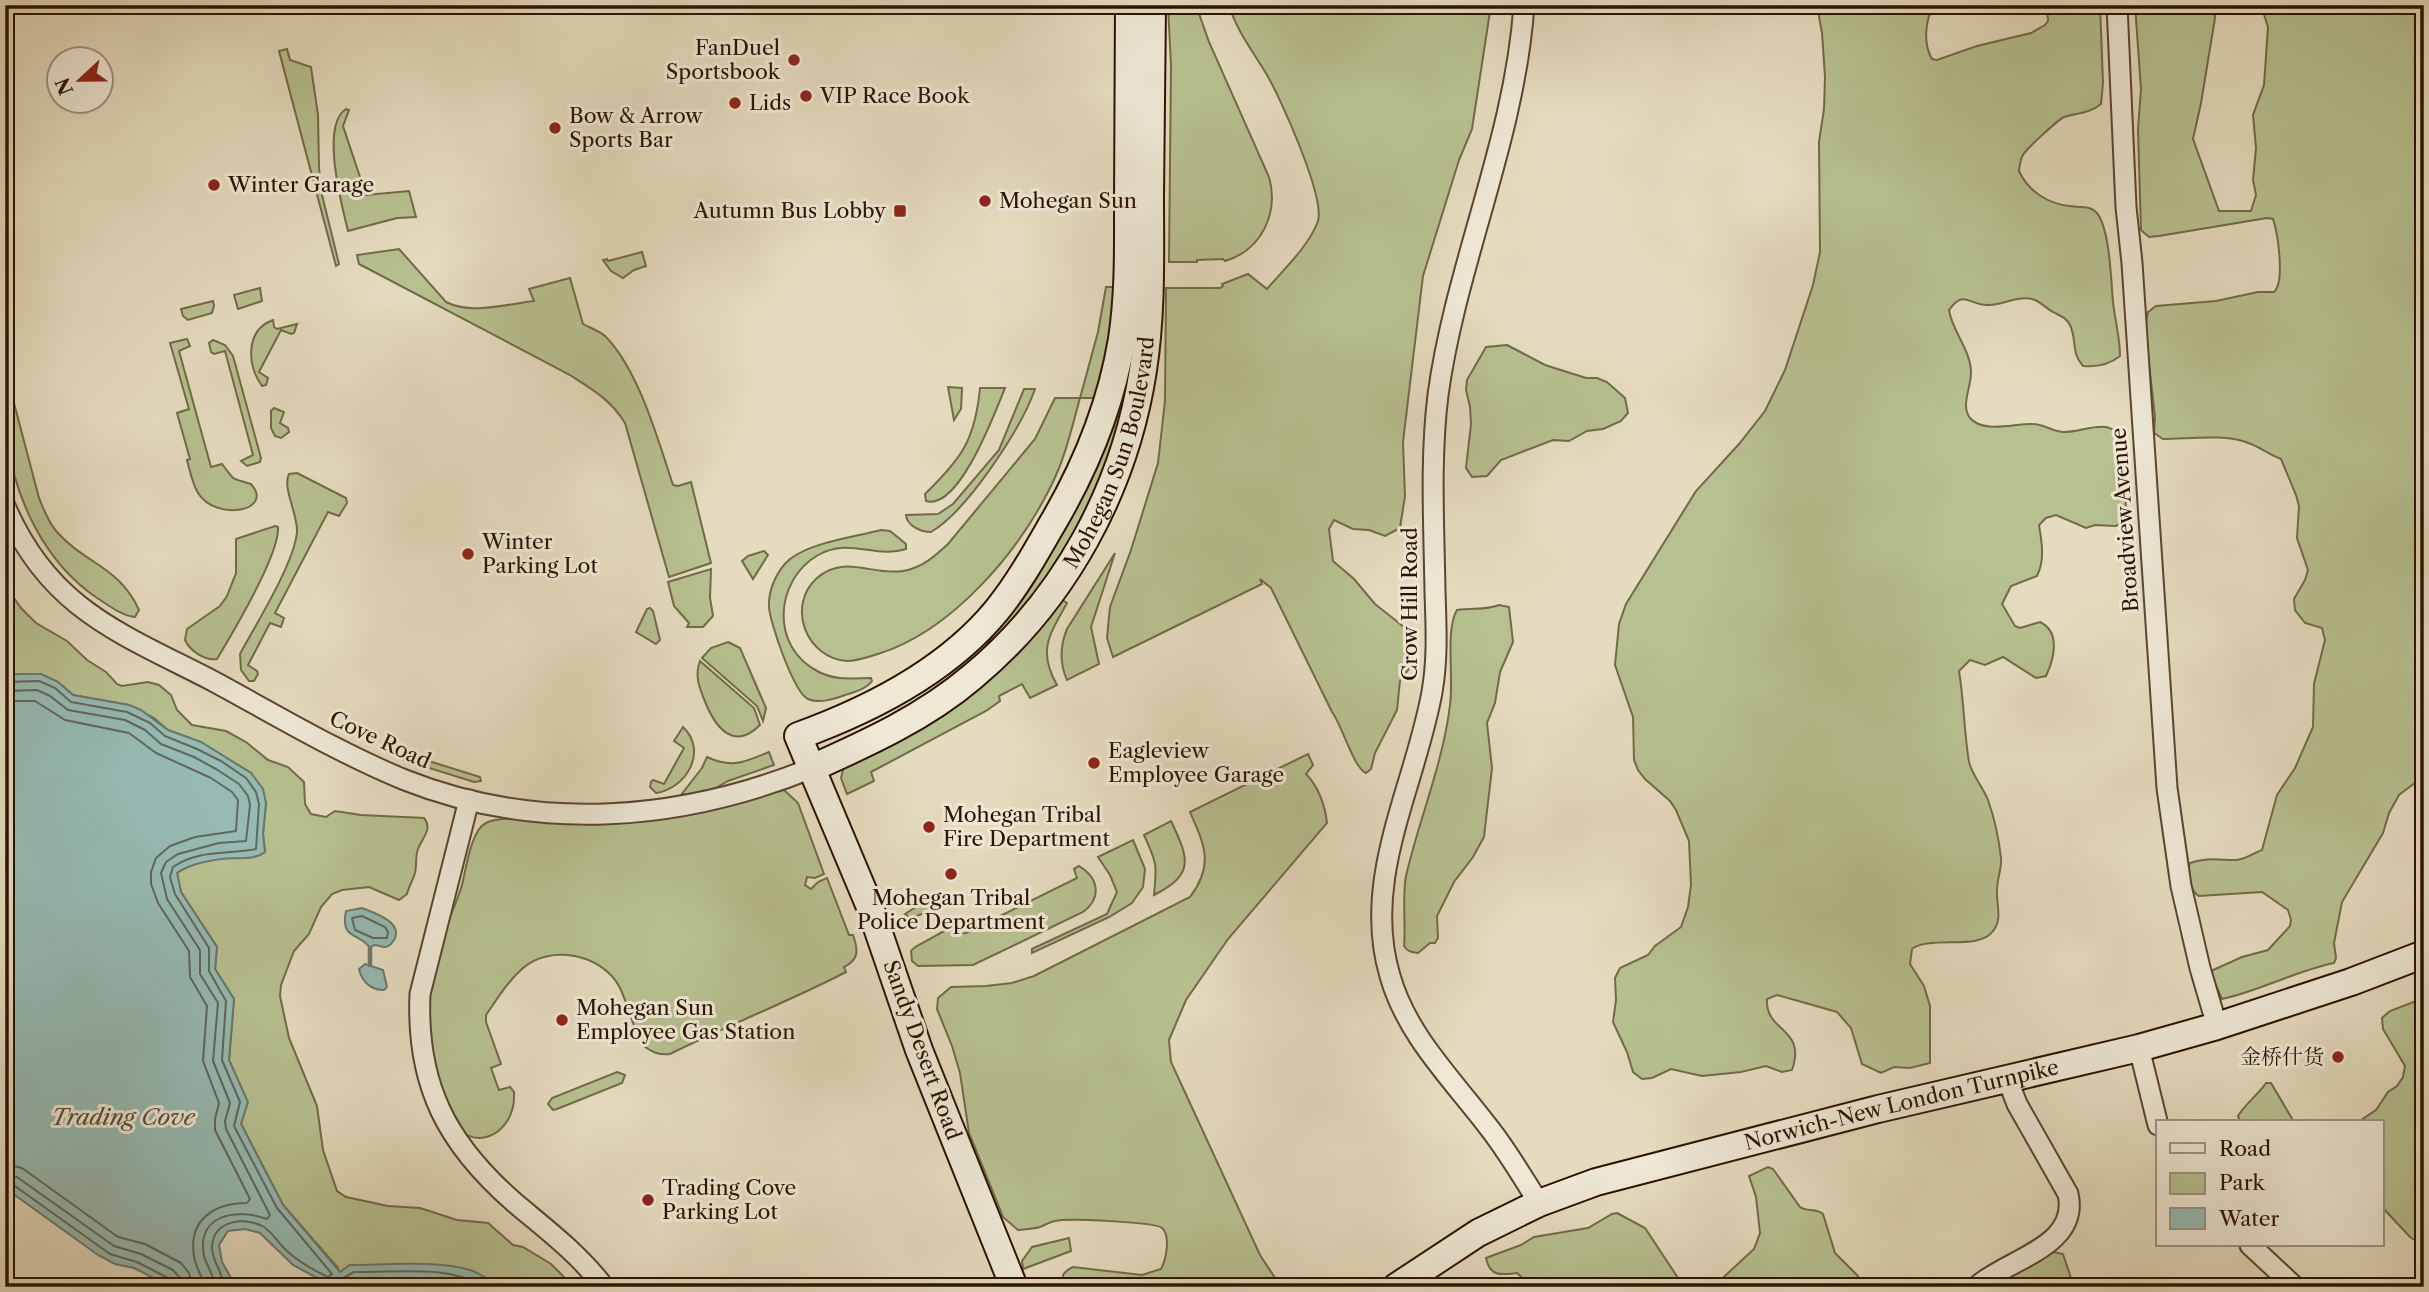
<svg xmlns="http://www.w3.org/2000/svg" width="2429" height="1292" font-family="'Libre Caslon Text','Noto Serif SC',serif">
<style>
.green{fill:#b7c090;stroke:#726a48;stroke-width:2}
.water{fill:#96bbb4;stroke:#6c786c;stroke-width:2}
.lines{fill:none;stroke-linecap:round;stroke-linejoin:round}
.shore{stroke:#61675a;stroke-width:2}
.stream{stroke:#6c786c;stroke-width:4.5}
.street-casing{stroke:#5a4530;stroke-width:23}
.secondary-casing{stroke:#2c1300;stroke-width:30}
.street{stroke:#eee8d5;stroke-width:19}
.secondary{stroke:#eee8d5;stroke-width:26}
.poi-dot{fill:#8f2418;stroke:#eee8d5;stroke-width:2.5}
.labels{text-anchor:middle;stroke-width:6;stroke-linejoin:round;paint-order:stroke}
.poi-label{font-size:21px;fill:#2c1300;stroke:#eee8d5;text-anchor:start}
.street-label{font-size:21px;fill:#2c1300;stroke:#eee8d5}
.water-label{font-size:23px;font-style:italic;fill:#514e3f;stroke:#eee8d5}
</style>
<rect width="100%" height="100%" fill="#e5dbbe"/>
<filter id="stains"><feTurbulence type="fractalNoise" baseFrequency=".00286" numOctaves="4"/><feColorMatrix values="0 0 0 0 .2 0 0 0 0 .09 0 0 0 0 .02 0 0 0 .5 -.17"/></filter>
<radialGradient id="worn" r=".72"><stop offset=".6" stop-color="#630" stop-opacity="0"/><stop offset="1" stop-color="#630" stop-opacity=".3"/></radialGradient>
<g class="green">
<path d="M1168,5H1196L1209,42L1269,177C1279,213 1262,250 1225,261L1223,259L1197,260V262H1169L1171,66Z"/>
<path d="M1229,5H1491L1472,129L1459,160L1423,276L1403,442L1405,496L1400,528L1385,536L1369,530L1353,529L1334,520L1329,529L1333,561L1354,579L1375,604L1409,631L1415,647L1413,663L1400,681L1397,710L1375,753L1371,769L1366,773C1353,767 1343,727 1332,712L1271,588L1260,579L1262,584L1113,657L1107,638L1110,607L1131,550L1158,463L1165,401L1166,288H1220L1223,286L1222,284L1248,274L1267,289C1284,269 1309,246 1318,221C1325,197 1281,99 1267,75C1253,51 1237,32 1229,5Z"/>
<path d="M1817,5H1934C1925,20 1923,44 1932,59L1937,60L1977,46L2031,33L2045,25L2048,21L2047,5H2100L2103,83L2101,104C2090,113 2078,113 2064,117C2058,120 2026,149 2023,155C2020,160 2020,165 2019,171C2028,191 2048,204 2070,206C2079,208 2089,205 2096,212C2110,227 2111,281 2113,302C2115,321 2120,337 2120,356C2109,365 2096,367 2083,366C2071,353 2077,340 2070,325C2066,317 2060,316 2053,312C2047,309 2042,303 2035,300C2019,294 2002,306 1987,305C1968,305 1964,289 1949,310C1952,331 1970,349 1971,371C1972,386 1960,405 1970,418C1984,434 2015,423 2033,424C2044,424 2053,432 2064,432C2087,432 2114,413 2123,446L2126,509L2124,520L2116,526L2095,525L2086,528L2056,515L2046,518L2039,525C2042,543 2045,560 2037,576L2011,586L2002,604L2015,626L2020,628L2040,622C2061,632 2054,659 2046,676L2036,678L2003,657L1985,665L1970,660L1959,671C1964,701 1964,732 1969,762C1972,775 1983,787 1988,800C1994,817 1999,840 2001,858C2002,868 1997,879 1997,890C1996,904 2003,919 1993,931C1979,951 1931,935 1912,949L1910,964L1924,986L1930,1006V1063L1910,1068L1894,1067L1881,1073L1862,1064L1851,1028L1837,1012L1777,995L1767,999C1765,1033 1807,1027 1792,1070L1782,1072L1766,1066L1741,1072L1702,1076L1671,1069L1652,1078L1642,1079L1633,1072L1627,1052L1613,1022L1616,1000L1615,978L1620,968L1648,955L1655,946L1681,927L1688,907L1691,885L1689,841L1676,810L1670,801L1645,779L1638,770L1634,760L1633,717L1615,665L1619,624L1626,604L1696,491L1739,444L1765,411L1785,370L1813,285L1820,252L1819,142L1824,109L1825,77L1822,33Z"/>
<path d="M2135,5H2214L2215,18L2201,103L2193,139L2219,211H2251L2256,195L2253,180L2256,148L2253,115L2264,85L2268,27L2261,5H2424V776L2399,795L2389,813L2383,833L2342,902L2334,943L2336,958L2334,963C2295,971 2260,991 2222,999L2211,975L2213,970L2242,957L2268,950L2290,926L2291,920L2288,910L2262,892L2199,896C2190,892 2187,871 2190,863C2205,857 2221,860 2236,860C2244,860 2254,853 2262,850L2277,795L2295,768L2313,727L2314,684L2325,640L2322,628L2305,623L2295,610L2294,599L2305,580L2308,570L2297,538L2299,506L2296,495L2281,459C2270,455 2261,448 2251,444C2226,433 2190,439 2163,439L2154,433L2155,417L2145,328L2148,312L2156,306L2216,301L2258,292H2274C2285,282 2278,234 2273,219L2267,218L2159,236L2149,237L2141,230L2138,129L2141,89Z"/>
<path d="M287,49L290,60L311,67L318,115L319,168L322,195L339,264L336,266L279,51Z"/>
<path d="M346,109L349,110L343,126L366,195L409,191L416,217L397,218L348,231C342,206 320,125 346,109Z"/>
<path d="M399,249L446,302C471,315 507,304 534,301L529,289L570,278L583,324C590,328 600,331 606,337C639,371 658,440 673,485L678,486L691,482L711,563L669,577L625,423C611,400 592,389 570,375L359,264L357,255Z"/>
<path d="M642,252L646,266L634,270L623,278L611,271L603,260L607,259L608,261Z"/>
<path d="M1106,287H1116L1106,360L1095,398H1080C1072,427 1065,458 1052,484C1019,552 952,631 878,654C868,657 857,661 847,661C806,658 786,606 817,578C844,554 873,576 903,571C922,568 935,556 948,544L1035,439L1055,398H1080L1098,332Z"/>
<path d="M260,288L262,301L238,309L234,295Z"/>
<path d="M213,301L214,306L212,313L188,320L183,316L181,309Z"/>
<path d="M273,320L274,327L277,329L297,324L294,333L291,334L281,330L259,372L268,378L266,385L262,386C247,365 245,330 273,320Z"/>
<path d="M1132,337V370L1116,441L1078,529L1046,580L1003,634L984,649L1071,515Z"/>
<path d="M187,339L190,346L179,351L211,467L222,464C236,482 229,477 251,484C275,511 216,522 198,493C192,483 190,471 187,460L190,459L177,413L189,409L170,343Z"/>
<path d="M213,340L225,345L233,356L261,458L260,462L247,466L241,461L253,455L225,351L214,354L211,352L209,343Z"/>
<path d="M1507,345L1545,365L1586,378H1597L1607,382L1625,398L1628,413L1621,421L1603,429L1587,431L1569,441L1553,440L1501,460L1487,476L1472,477L1466,468L1471,424L1470,407L1466,390L1467,380L1486,347Z"/>
<path d="M5,379L10,388L39,498C44,510 48,522 57,532C85,564 119,566 139,610L135,617C122,616 108,605 97,598C44,562 16,500 6,438C2,420 5,398 5,379Z"/>
<path d="M948,387L962,388L961,409L954,420Z"/>
<path d="M980,388H1005C995,412 959,511 926,501L925,494C962,458 975,440 980,388Z"/>
<path d="M1024,389H1035C1021,429 967,511 931,532C921,532 907,526 906,515L938,514L953,504L999,450Z"/>
<path d="M274,408L284,412L280,423L288,428L289,432L281,438L275,436L271,428V411Z"/>
<path d="M297,473L346,498L347,503L339,516L328,512L275,613L284,618L281,627L270,623L248,665L257,671L258,674L254,681H249L241,670L240,654C256,624 294,564 297,532C298,514 282,488 289,474Z"/>
<path d="M275,526L278,527C280,553 232,634 217,659C205,661 190,651 185,640L187,629L220,606L227,596L236,573V539Z"/>
<path d="M881,530L890,531L906,544V549C875,559 850,537 818,555C774,581 770,648 819,672C837,681 852,678 871,678L872,681C866,689 855,692 845,695C834,699 819,704 808,699C794,693 770,623 769,607C768,590 777,570 790,559C812,542 854,537 881,530Z"/>
<path d="M764,551L768,555L753,579L742,561L748,556Z"/>
<path d="M1115,553L1091,627L1099,664L1067,680C1059,662 1060,646 1067,629Z"/>
<path d="M711,569L710,598L713,616L703,627H687L689,623L674,606L668,582Z"/>
<path d="M5,585L21,608L36,623L67,641L87,660L106,672L117,684L122,686L148,682L159,685L171,695L177,710L192,725L226,731L246,742L268,760L288,767L304,782L305,804L311,814L326,817L335,811L361,815L424,818C433,829 422,838 418,849C415,857 417,865 415,873C413,880 409,886 407,894L399,900L369,887L342,890L332,894L321,907L309,934L294,951L281,985L280,996L289,1038L317,1106L323,1150L337,1191L346,1197L388,1206L420,1208L457,1220L488,1223L513,1245L523,1247L551,1264L574,1287H504L492,1283L472,1271L449,1266L350,1265L338,1274V1268L283,1205L241,1124L247,1102L229,1060L234,999L215,969L217,947L181,892L177,873C190,864 210,859 226,858C239,857 255,860 265,852L263,834L266,803L251,773L200,742L168,730L154,718L129,705L73,695L58,682L41,674L5,675Z"/>
<path d="M1061,599L1067,603C1050,634 1037,650 1057,685L1030,698L1022,684L999,696L1000,701L986,711L871,772L874,781L847,794L841,778L843,770L841,766Z"/>
<path d="M1499,605L1509,607L1513,642L1500,672L1495,703L1487,723L1492,768L1484,837L1473,857L1454,882L1437,916L1438,938L1435,943H1430L1418,953C1411,952 1408,952 1404,946C1406,925 1402,896 1406,876C1419,819 1443,764 1450,705C1454,680 1445,629 1457,610C1471,607 1485,611 1499,605Z"/>
<path d="M650,608L653,611L660,640L656,644L636,632L647,609Z"/>
<path d="M728,642L740,648L766,708L763,721L757,706L702,658L711,648Z"/>
<path d="M700,661L754,708L760,725C735,750 717,730 706,704C700,689 694,677 700,661Z"/>
<path d="M683,727C708,751 687,788 656,793L650,787L651,782L653,780L664,784L684,748L674,741Z"/>
<path d="M387,748L480,777L481,781L474,782L407,761L385,751Z"/>
<path d="M769,752L774,765L728,781L709,792L681,795L702,768L707,757C733,769 744,762 769,752Z"/>
<path d="M1308,754L1313,765L1306,774C1318,786 1325,805 1327,823L1228,939L1186,1000L1169,1040L1171,1062L1260,1255L1281,1287H1063C1061,1275 1063,1272 1073,1267L1142,1275L1161,1269C1166,1260 1171,1236 1162,1228C1156,1222 1067,1218 1055,1221C1050,1222 1045,1225 1040,1227C1033,1229 1025,1229 1018,1230L1003,1217L969,1133L960,1073L952,1046L937,1009L938,998L951,987L986,986L1012,983L1034,976L1190,897C1214,865 1205,846 1190,812Z"/>
<path d="M784,790L798,803L824,874L815,878L807,877L805,885L811,889L818,882L827,878L849,935H853C859,952 858,960 844,967L846,972C788,1002 728,1025 670,1054C659,1055 653,1053 644,1046C632,1029 629,1005 619,986C601,954 551,944 523,968C508,981 497,999 486,1015V1022L501,1064L491,1068L499,1090L510,1087L514,1092C517,1136 467,1158 450,1114C445,1100 437,1085 434,1070C423,1024 428,978 443,935C449,918 457,902 462,885C466,869 471,830 486,823C508,812 593,824 623,823C656,821 691,815 723,807C743,802 763,793 784,790Z"/>
<path d="M1171,821C1189,859 1195,874 1154,895C1157,865 1157,863 1144,835Z"/>
<path d="M1133,840L1145,869L1143,887L1132,903L1109,917L1032,953V949L1107,914L1117,892L1110,875L1098,857Z"/>
<path d="M1079,866C1099,878 1102,898 1083,912L973,965L918,966L912,961L911,951L915,947L955,925L960,934L966,933L1077,878L1074,869Z"/>
<path d="M939,892L945,905L914,917L910,918L905,914Z"/>
<path d="M2424,998V1246L2410,1237L2382,1207V1122H2358L2376,1110L2388,1092L2397,1086L2403,1077L2405,1066L2383,1029L2382,1018L2390,1011Z"/>
<path d="M617,1072L625,1075L622,1083L557,1109L553,1110L548,1104L552,1098Z"/>
<path d="M2266,1083H2271L2294,1122H2240L2238,1116C2246,1103 2257,1096 2266,1083Z"/>
<path d="M1768,1167L1773,1169L1800,1207C1807,1212 1816,1208 1823,1214L1835,1253L1857,1275L1865,1287H1713L1754,1249L1760,1233L1756,1197L1749,1176Z"/>
<path d="M1617,1213L1645,1228L1684,1287H1527L1525,1280L1517,1273C1501,1275 1490,1277 1486,1258L1521,1245L1534,1237L1588,1228L1612,1214Z"/>
<path d="M1069,1238L1071,1251L1023,1269L1022,1261L1032,1247Z"/>
<path d="M2053,1252L2063,1254L2074,1287H1996L2034,1261Z"/>
</g>
<g class="water">
<path d="M21,674H41L58,682L73,695L129,705L141,710L168,730L201,742L251,773L263,789L266,803L263,834L265,852C253,861 235,857 221,859C206,861 189,864 177,873L181,892L217,947L215,969L234,999L229,1060L248,1102L241,1124L283,1205L340,1272L350,1265C385,1265 438,1260 470,1270C482,1274 492,1283 504,1287H334L293,1265L260,1233L245,1229L228,1231L219,1245L222,1262L231,1278L229,1287H171L134,1268L115,1264L98,1255L5,1188V675Z"/>
<path d="M362,908C374,913 404,922 394,940C392,943 388,947 385,947C381,947 378,945 374,945L370,948C360,932 340,941 346,911Z"/>
<path d="M365,964L383,970L387,987L384,990C371,990 362,982 359,969Z"/>
</g>
<g class="lines">
<g class="shore">
<path d="M5,682L39,681L55,688L71,702L127,712L150,723L165,736L197,749L221,761L246,778L256,792L259,804L256,849C229,855 198,849 173,867L170,877L175,894L209,948V971L226,1001L222,1060L240,1102L234,1126L277,1208L332,1274L328,1277C313,1270 299,1262 287,1251C279,1244 273,1233 264,1227C245,1216 214,1220 212,1246C211,1261 224,1272 223,1287"/>
<path d="M5,691L37,690L50,696L68,710L125,720L145,730L161,744L194,757L216,769L239,784L248,796L250,805L246,841L219,843L178,854L166,862L161,873L167,899L200,950V974L218,1003L213,1061L230,1103L225,1121L226,1129L270,1215L267,1219C237,1208 196,1214 204,1256C207,1267 215,1276 214,1287"/>
<path d="M5,701H35L65,720L129,733L156,753L211,778L232,792L238,800L236,831L195,837L170,846L156,858L151,872V884L158,903L189,951L190,977L207,1006L203,1061L219,1103L215,1119V1130L250,1199L247,1203C215,1203 188,1219 194,1256C195,1267 203,1276 204,1287"/>
<path d="M362,916L385,927L388,932L387,938H373L355,930L352,918Z"/>
<path d="M5,1164L22,1168L118,1237L145,1244L181,1263L189,1273L192,1287"/>
<path d="M5,1174L17,1177L114,1246L141,1254L173,1270L180,1278L181,1287"/>
<path d="M5,1183L12,1184L110,1254L137,1262L168,1278L172,1287"/>
<path d="M333,1287L334,1278H343L354,1272C396,1273 448,1264 485,1287"/>
<path d="M345,1287L356,1281L447,1282L468,1287"/>
</g>
<path class="stream" d="M370,948V965"/>
<g class="street-casing">
<g id="street">
<path d="M1524,5C1515,139 1456,263 1438,395C1430,460 1434,525 1435,591C1436,625 1438,658 1432,692C1415,787 1361,879 1390,976C1407,1036 1453,1080 1490,1129C1508,1152 1523,1178 1539,1203"/>
<path d="M2117,5L2126,207L2132,263L2167,788L2181,886L2200,968L2217,1026"/>
<path d="M5,506C49,609 120,633 213,681C276,715 339,753 405,780C539,833 681,821 812,768"/>
<path d="M469,800L420,994C416,1085 447,1144 515,1203C547,1230 579,1254 604,1287"/>
<path d="M2139,1048L2158,1125"/>
<path d="M2250,1245L2295,1287"/>
<path d="M1976,1287C2007,1259 2080,1247 2068,1194L2017,1104L2007,1078"/>
</g>
</g>
<g class="secondary-casing">
<g id="secondary">
<path id="s1" d="M812,768C868,743 925,717 972,677C1065,600 1125,488 1143,370C1152,312 1150,253 1150,196C1151,132 1151,69 1152,5"/>
<path d="M1014,1287L919,1050L870,907L798,736C870,710 947,671 997,610C1018,584 1035,554 1051,526C1086,467 1111,406 1122,339C1129,293 1128,247 1128,201C1128,136 1129,71 1129,5"/>
<path id="s2" d="M1396,1287L1478,1233L1539,1203L1596,1182L1878,1109L2139,1048L2217,1026L2351,982L2424,954"/>
</g>
</g>
<use href="#street" class="street"/>
<use href="#secondary" class="secondary"/>
</g>
<g class="poi-dot">
<circle cx="794" cy="60" r="7"/>
<circle cx="806" cy="96" r="7"/>
<circle cx="735" cy="103" r="7"/>
<circle cx="555" cy="128" r="7"/>
<circle cx="214" cy="185" r="7"/>
<circle cx="985" cy="201" r="7"/>
<rect x="893" y="204" width="14" height="14" rx="3.5"/>
<circle cx="468" cy="554" r="7"/>
<circle cx="1094" cy="763" r="7"/>
<circle cx="929" cy="827" r="7"/>
<circle cx="951" cy="874" r="7"/>
<circle cx="562" cy="1020" r="7"/>
<circle cx="2338" cy="1057" r="7"/>
<circle cx="648" cy="1200" r="7"/>
</g>
<g class="labels">
<g class="poi-label">
<text x="780" y="55" text-anchor="end">FanDuel<tspan x="780" dy="24">Sportsbook</tspan></text>
<text x="820" y="103">VIP Race Book</text>
<text x="749" y="110">Lids</text>
<text x="569" y="123">Bow &amp; Arrow<tspan x="569" dy="24">Sports Bar</tspan></text>
<text x="228" y="192">Winter Garage</text>
<text x="999" y="208">Mohegan Sun</text>
<text x="886" y="218" text-anchor="end">Autumn Bus Lobby</text>
<text x="482" y="549">Winter<tspan x="482" dy="24">Parking Lot</tspan></text>
<text x="1108" y="758">Eagleview<tspan x="1108" dy="24">Employee Garage</tspan></text>
<text x="943" y="822">Mohegan Tribal<tspan x="943" dy="24">Fire Department</tspan></text>
<text x="951" y="905" text-anchor="middle">Mohegan Tribal<tspan x="951" dy="24">Police Department</tspan></text>
<text x="576" y="1015">Mohegan Sun<tspan x="576" dy="24">Employee Gas Station</tspan></text>
<text x="2324" y="1064" text-anchor="end">金桥什货</text>
<text x="662" y="1195">Trading Cove<tspan x="662" dy="24">Parking Lot</tspan></text>
</g>
<g class="street-label">
<text dy="7" stroke="none"><textPath href="#s1" startOffset="455">Mohegan Sun Boulevard</textPath></text>
<text transform="translate(2125 520) rotate(-94)" y="7">Broadview Avenue</text>
<text transform="translate(1410 604) rotate(-90)" y="7">Crow Hill Road</text>
<text transform="translate(380 740) rotate(25)" y="7">Cove Road</text>
<text transform="translate(922 1050) rotate(70)" y="7">Sandy Desert Road</text>
<text dy="7" stroke="none"><textPath href="#s2" startOffset="542">Norwich-New London Turnpike</textPath></text>
</g>
<g class="water-label">
<text x="123" y="1125">Trading Cove</text>
</g>
</g>
<rect width="2429" height="1292" fill="none" stroke="#e5dbbe" stroke-width="28"/>
<rect x="7" y="7" width="2415" height="1278" fill="none" stroke="#2c1300" stroke-width="3.5"/>
<rect x="14" y="14" width="2401" height="1264" fill="none" stroke="#2c1300" stroke-width="2"/>
<rect x="2156" y="1120" width="228" height="126" fill="#eee8d5" stroke="#a09380" stroke-width="2"/>
<rect x="2170" y="1143" width="35" height="10" fill="#eee8d5" stroke="#a09380" stroke-width="2"/>
<text x="2219" y="1156" font-size="21" fill="#2c1300">Road</text>
<rect x="2170" y="1173" width="35" height="21" fill="#b7c090" stroke="#a09380" stroke-width="2"/>
<text x="2219" y="1190" font-size="21" fill="#2c1300">Park</text>
<rect x="2170" y="1208" width="35" height="21" fill="#96bbb4" stroke="#a09380" stroke-width="2"/>
<text x="2219" y="1226" font-size="21" fill="#2c1300">Water</text>
<g transform="translate(80 80) rotate(248)"><circle r="33" fill="#eee8d5" stroke="#a09380" stroke-width="2"/>
<path d="M0-5L12 26L0 18L-12 26Z" fill="#8f2418"/>
<text y="-10" font-size="19" font-weight="bold" text-anchor="middle" fill="#2c1300">N</text>
</g>
<rect width="100%" height="100%" filter="url(#stains)"/>
<rect width="100%" height="100%" fill="url(#worn)"/>
</svg>
